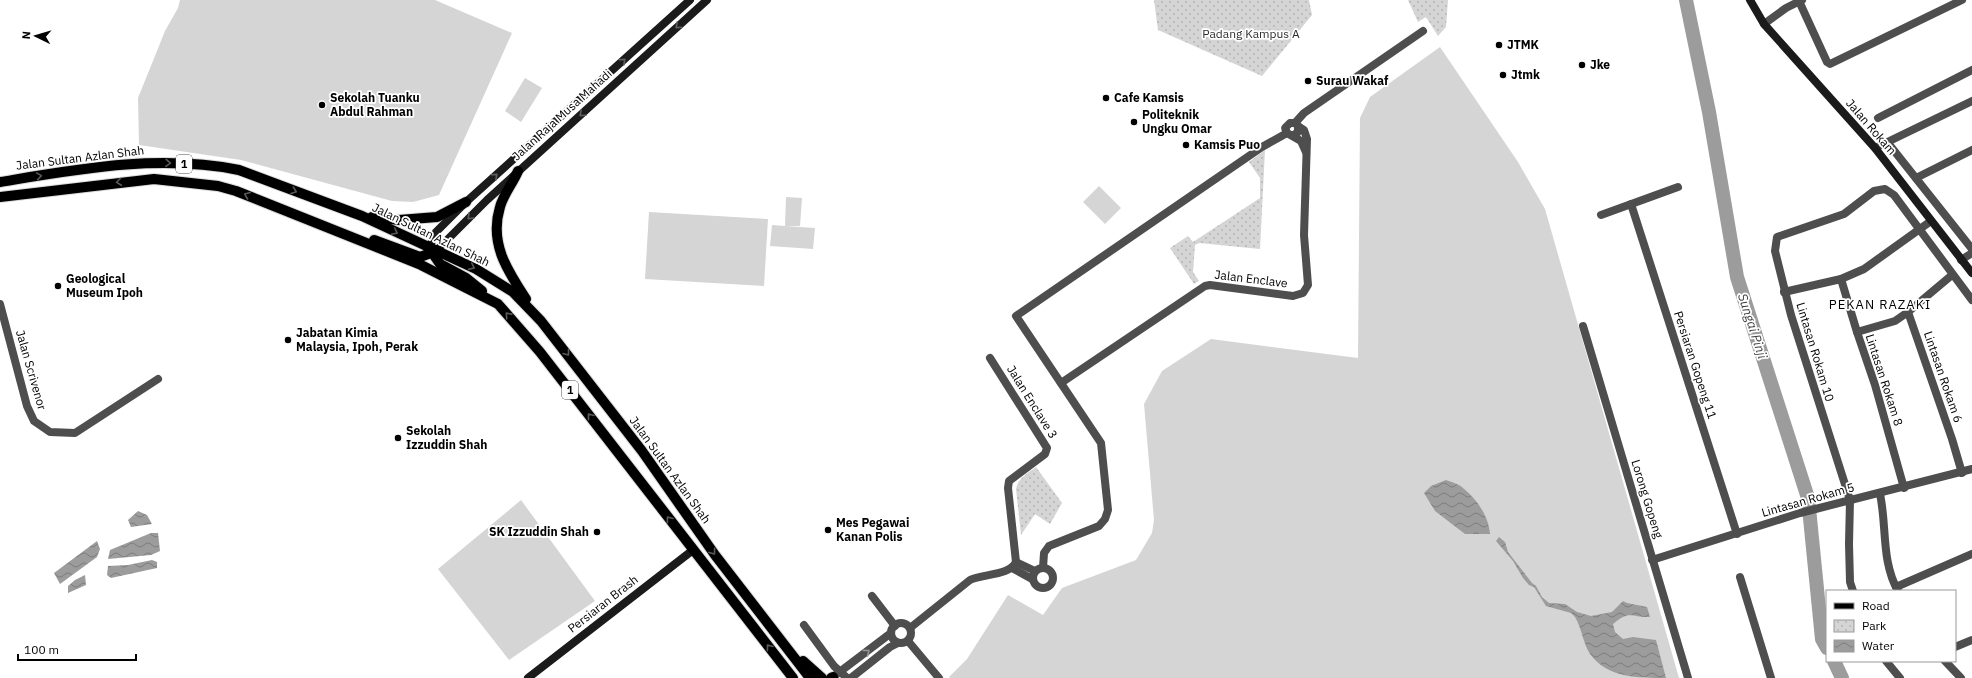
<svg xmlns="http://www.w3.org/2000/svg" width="1972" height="678" font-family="'IBM Plex Sans',sans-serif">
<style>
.green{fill:#d5d5d5}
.park{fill:url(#park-dots)}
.water{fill:url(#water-waves)}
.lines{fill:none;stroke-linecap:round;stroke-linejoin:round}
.river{stroke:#9c9c9c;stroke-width:14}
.primary-casing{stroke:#dbdbdb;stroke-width:12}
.street{stroke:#4e4e4e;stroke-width:8}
.secondary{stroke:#1b1b1b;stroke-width:8}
.primary{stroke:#000;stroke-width:10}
.oneway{stroke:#5f5f5f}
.oneway2{stroke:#595959}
.oneway3{stroke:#959595}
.poi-dot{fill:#000;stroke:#fff;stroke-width:1.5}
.labels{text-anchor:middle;stroke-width:3.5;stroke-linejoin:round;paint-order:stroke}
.shield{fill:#fff;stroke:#4c4c4c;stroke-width:1}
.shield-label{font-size:11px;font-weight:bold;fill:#000}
.park-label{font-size:12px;fill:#2c2c2c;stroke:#fff}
.poi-label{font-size:12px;font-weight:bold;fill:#000;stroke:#fff;text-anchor:start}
.street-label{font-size:12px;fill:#000;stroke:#fff}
.neighbourhood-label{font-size:13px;letter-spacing:1px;fill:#000;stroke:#fff}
.water-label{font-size:13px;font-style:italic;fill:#3d3d3d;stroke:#fff}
</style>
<defs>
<pattern id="park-dots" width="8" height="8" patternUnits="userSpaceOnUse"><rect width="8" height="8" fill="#d5d5d5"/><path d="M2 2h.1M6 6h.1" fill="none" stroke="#b5b5b5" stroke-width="1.8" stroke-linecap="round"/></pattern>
<pattern id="water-waves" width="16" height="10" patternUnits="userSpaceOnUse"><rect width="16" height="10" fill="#9c9c9c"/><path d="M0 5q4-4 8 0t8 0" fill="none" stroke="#7d7d7d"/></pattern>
</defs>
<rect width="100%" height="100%" fill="#fff"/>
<g class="green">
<path d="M180,0H435L512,33L439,195L413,202L392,201L241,160L139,145L138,98L165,31L178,8Z"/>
<path d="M1440,47L1518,162L1545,209L1679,678H950L949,677L967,659L1008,595L1043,615L1062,588L1136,560L1152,533L1154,520L1144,404L1162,371L1211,339L1358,358L1360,118L1370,97Z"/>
<path d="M525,78L542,88L521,122L505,111Z"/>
<path d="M1099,186L1121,208L1105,224L1083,202Z"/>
<path d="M786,197L802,198L800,226H785L815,228L813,249L770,246L772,225L785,226Z"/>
<path d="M649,212L768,219L764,286L645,279Z"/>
<path d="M521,500L595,601L509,660L438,569Z"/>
</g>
<g class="park">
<path d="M1154,0H1309L1312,15L1262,76L1158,30Z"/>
<path d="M1408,0H1448L1446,27L1438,36L1426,17L1418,22Z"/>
<path d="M1265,150L1260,249L1199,243L1195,245L1193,272L1199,281L1194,284L1170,248L1188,236L1193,242L1260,198V178L1249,162Z"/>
<path d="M1036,467L1062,503L1050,524L1035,514L1021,535L1016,489C1018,478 1028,473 1036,467Z"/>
</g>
<g class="water">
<path d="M1446,480C1451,482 1459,484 1463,488C1477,499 1489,517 1490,534H1465L1435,511L1424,493L1431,486Z"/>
<path d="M138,511L147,515L152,524L131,527L128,520Z"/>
<path d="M151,533H158L160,551L151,555L108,559L110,550Z"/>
<path d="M1499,537L1505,542L1508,552L1532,583L1536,586L1542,597L1549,603L1565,604L1577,612L1591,616L1612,612L1623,601L1627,603L1647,607L1650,617C1632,618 1630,609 1613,624L1615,632L1623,639L1633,637L1656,640L1666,678C1637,678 1608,678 1590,654C1583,643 1582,629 1575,617L1571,613L1546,606L1534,587L1529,585L1523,578L1513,561L1496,541Z"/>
<path d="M97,541L100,549L97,557L60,584L54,573Z"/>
<path d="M152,560L157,562V568L111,578L107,575L108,566L128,565Z"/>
<path d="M85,575L86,585L68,593V586L75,580Z"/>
</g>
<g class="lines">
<g class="river">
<path d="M1686,0L1709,112L1737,277L1808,498L1822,639L1827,648"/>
<path d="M1834,661L1842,678"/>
</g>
<g class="primary-casing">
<g id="primary">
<path d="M518,171C513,183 503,195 500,207C489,243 507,270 526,299"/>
<path d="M0,182C79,169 159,154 239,170L362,216L476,269L513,292L541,321L642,451L715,555L810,678"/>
<path d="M0,197L154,179L218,186L236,191L419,264L498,304L540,352L793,678"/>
<path d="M372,217L399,220L437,217L466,202"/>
<path d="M374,240L420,257L436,251"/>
<path d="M429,248L440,264L466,278L482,291"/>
<path d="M803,661L822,678"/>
<path d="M831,678L833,677"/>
</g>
</g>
<g class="street">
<path d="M1799,1L1827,62L1830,64L1962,0"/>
<path d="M1764,24L1786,8L1802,0"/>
<path d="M1878,118L1972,70"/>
<path d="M1295,123L1304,113L1423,31"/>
<path d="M1294,135L1298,132V126L1295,123H1290L1285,128L1287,133L1301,141L1306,152"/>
<path d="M1888,143L1972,249"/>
<path d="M1875,148L1972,101"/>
<path d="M1916,178L1972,150"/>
<path d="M1631,204L1737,534"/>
<path d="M1601,215L1678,187"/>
<path d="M1961,260L1972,253"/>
<path d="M1841,279L1857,332L1875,385L1904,488"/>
<path d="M1784,292L1841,279L1864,269L1931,221"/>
<path d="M0,304L27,406L34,421L50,432L75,433L158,379"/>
<path d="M1908,312L1952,439L1962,473"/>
<path d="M1583,326L1688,678"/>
<path d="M1857,332L1895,321L1908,312L1952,275"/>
<path d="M1061,383L1205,286L1210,285L1293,296L1303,293L1308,285L1304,235L1307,139L1304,130L1298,126"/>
<path d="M1880,494C1887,526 1881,561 1898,591"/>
<path d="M1652,560L1800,513L1972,469"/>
<path d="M1016,562L1035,571"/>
<circle cx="1043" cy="578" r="10"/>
<path d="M1012,568L1032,579"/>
<path d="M1043,568L1044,553L1049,546L1099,526L1105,519L1108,510L1101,443L1016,316L1262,147L1287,133"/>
<path d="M1740,577L1771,678"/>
<path d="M1896,587L1972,554"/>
<path d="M1853,591L1850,582L1849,544L1850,500L1791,315L1775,251L1777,237L1844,214L1874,191L1885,189L1894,195L1972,300"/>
<path d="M872,596L895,626"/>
<circle cx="901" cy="633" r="10"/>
<path d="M804,625L834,666L847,678"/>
<path d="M910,628L970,580C982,574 1011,575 1016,562L1008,488L1009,481L1045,454L1047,448L990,358"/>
<path d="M908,641L939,678"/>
<path d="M1955,647L1972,640"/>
<path d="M1886,661L1900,678"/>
<path d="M1945,661L1961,678"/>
<path d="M833,677L891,633"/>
<path d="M851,678L890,647L898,643"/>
</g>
<g class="secondary">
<path d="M1750,0L1764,24L1875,148L1972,273"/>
<path d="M429,248L436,232L466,202L690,0"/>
<path d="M436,251L487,200L707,0"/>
<path d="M528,678L693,550"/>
</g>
<use href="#primary" class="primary"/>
</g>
<defs><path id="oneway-chevron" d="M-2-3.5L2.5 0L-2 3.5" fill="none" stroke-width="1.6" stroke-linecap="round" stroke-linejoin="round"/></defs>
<g class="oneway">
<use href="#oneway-chevron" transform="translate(678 26) rotate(138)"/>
<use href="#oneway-chevron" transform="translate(623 61) rotate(-42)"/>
<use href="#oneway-chevron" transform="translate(582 114) rotate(138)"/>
<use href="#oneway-chevron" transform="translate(495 176) rotate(-42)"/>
<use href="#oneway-chevron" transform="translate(470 217) rotate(135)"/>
</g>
<g class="oneway2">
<use href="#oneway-chevron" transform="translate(168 163) rotate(3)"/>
<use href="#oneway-chevron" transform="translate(39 176) rotate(-9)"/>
<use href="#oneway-chevron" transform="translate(119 182) rotate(173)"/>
<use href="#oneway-chevron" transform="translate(294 191) rotate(20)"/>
<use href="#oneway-chevron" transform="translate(247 195) rotate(-158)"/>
<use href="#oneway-chevron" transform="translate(395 232) rotate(25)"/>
<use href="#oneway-chevron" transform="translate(472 267) rotate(25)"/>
<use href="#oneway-chevron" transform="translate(508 315) rotate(-132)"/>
<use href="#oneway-chevron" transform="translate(567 353) rotate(52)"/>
<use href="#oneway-chevron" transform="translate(590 416) rotate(-128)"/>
<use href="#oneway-chevron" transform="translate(669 519) rotate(-127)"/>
<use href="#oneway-chevron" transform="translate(713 552) rotate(54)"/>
<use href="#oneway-chevron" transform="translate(769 647) rotate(-128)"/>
</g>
<use class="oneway3" href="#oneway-chevron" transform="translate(867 652) rotate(-37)"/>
<g class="poi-dot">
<circle cx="1499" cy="45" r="4"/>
<circle cx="1582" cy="65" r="4"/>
<circle cx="1503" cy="75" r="4"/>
<circle cx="1308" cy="81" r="4"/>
<circle cx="1106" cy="98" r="4"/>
<circle cx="322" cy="105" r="4"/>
<circle cx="1134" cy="122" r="4"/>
<circle cx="1186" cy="145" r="4"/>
<circle cx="58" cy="286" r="4"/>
<circle cx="288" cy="340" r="4"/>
<circle cx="398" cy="438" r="4"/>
<circle cx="828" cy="530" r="4"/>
<circle cx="597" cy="532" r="4"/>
</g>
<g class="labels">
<g class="shield">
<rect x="176" y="155" width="16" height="18" rx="3"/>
<rect x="562" y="381" width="16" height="18" rx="3"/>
</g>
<g class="shield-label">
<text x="184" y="168">1</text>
<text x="570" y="394">1</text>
</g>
<g class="park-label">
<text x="1251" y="38">Padang Kampus A</text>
</g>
<g class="poi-label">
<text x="1507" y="49">JTMK</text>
<text x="1590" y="69">Jke</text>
<text x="1511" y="79">Jtmk</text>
<text x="1316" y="85">Surau Wakaf</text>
<text x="330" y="102">Sekolah Tuanku<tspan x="330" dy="14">Abdul Rahman</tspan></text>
<text x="1114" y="102">Cafe Kamsis</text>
<text x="1142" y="119">Politeknik<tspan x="1142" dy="14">Ungku Omar</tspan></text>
<text x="1194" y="149">Kamsis Puo</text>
<text x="66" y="283">Geological<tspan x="66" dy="14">Museum Ipoh</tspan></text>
<text x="296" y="337">Jabatan Kimia<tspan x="296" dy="14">Malaysia, Ipoh, Perak</tspan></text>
<text x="406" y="435">Sekolah<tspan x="406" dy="14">Izzuddin Shah</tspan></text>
<text x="836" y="527">Mes Pegawai<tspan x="836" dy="14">Kanan Polis</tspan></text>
<text x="589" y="536" text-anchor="end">SK Izzuddin Shah</text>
</g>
<g class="street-label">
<text transform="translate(562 115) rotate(-42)" y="4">Jalan Raja Musa Mahadi</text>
<text transform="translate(1871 127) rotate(49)" y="4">Jalan Rokam</text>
<text transform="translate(80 158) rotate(-7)" y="4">Jalan Sultan Azlan Shah</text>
<text transform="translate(431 235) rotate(26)" y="4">Jalan Sultan Azlan Shah</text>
<text transform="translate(1251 279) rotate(7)" y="4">Jalan Enclave</text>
<text transform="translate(1815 352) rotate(73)" y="4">Lintasan Rokam 10</text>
<text transform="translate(1695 365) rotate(72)" y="4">Persiaran Gopeng 11</text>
<text transform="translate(31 370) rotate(74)" y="4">Jalan Scrivenor</text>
<text transform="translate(1943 377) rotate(71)" y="4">Lintasan Rokam 6</text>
<text transform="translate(1884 380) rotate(72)" y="4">Lintasan Rokam 8</text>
<text transform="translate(1032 402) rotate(58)" y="4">Jalan Enclave 3</text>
<text transform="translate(670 470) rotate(54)" y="4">Jalan Sultan Azlan Shah</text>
<text transform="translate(1647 499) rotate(73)" y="4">Lorong Gopeng</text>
<text transform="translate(1808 500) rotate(-16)" y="4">Lintasan Rokam 5</text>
<text transform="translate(603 604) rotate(-38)" y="4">Persiaran Brash</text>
</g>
<g class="neighbourhood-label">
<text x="1880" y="309">PEKAN RAZAKI</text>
</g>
<g class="water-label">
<text transform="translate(1753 326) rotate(72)" y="5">Sungai Pinji</text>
</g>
</g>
<rect x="1826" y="590" width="130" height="72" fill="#ffffff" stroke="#999999"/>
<rect x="1834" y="603" width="20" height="6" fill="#000000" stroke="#999999"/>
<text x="1862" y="610" font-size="12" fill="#000000">Road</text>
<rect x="1834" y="620" width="20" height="12" fill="url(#park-dots)" stroke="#999999"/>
<text x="1862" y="630" font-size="12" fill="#000000">Park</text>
<rect x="1834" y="640" width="20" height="12" fill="url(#water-waves)" stroke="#999999"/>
<text x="1862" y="650" font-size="12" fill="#000000">Water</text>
<g transform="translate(36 36) rotate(275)" stroke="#ffffff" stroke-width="3" paint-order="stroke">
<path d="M0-3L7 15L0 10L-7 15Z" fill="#000000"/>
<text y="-6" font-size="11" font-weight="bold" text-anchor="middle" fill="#000000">N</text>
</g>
<path d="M18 654v6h118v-6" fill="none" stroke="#000000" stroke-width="2"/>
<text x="24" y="654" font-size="12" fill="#000000" stroke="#ffffff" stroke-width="3" paint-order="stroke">100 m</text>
</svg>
